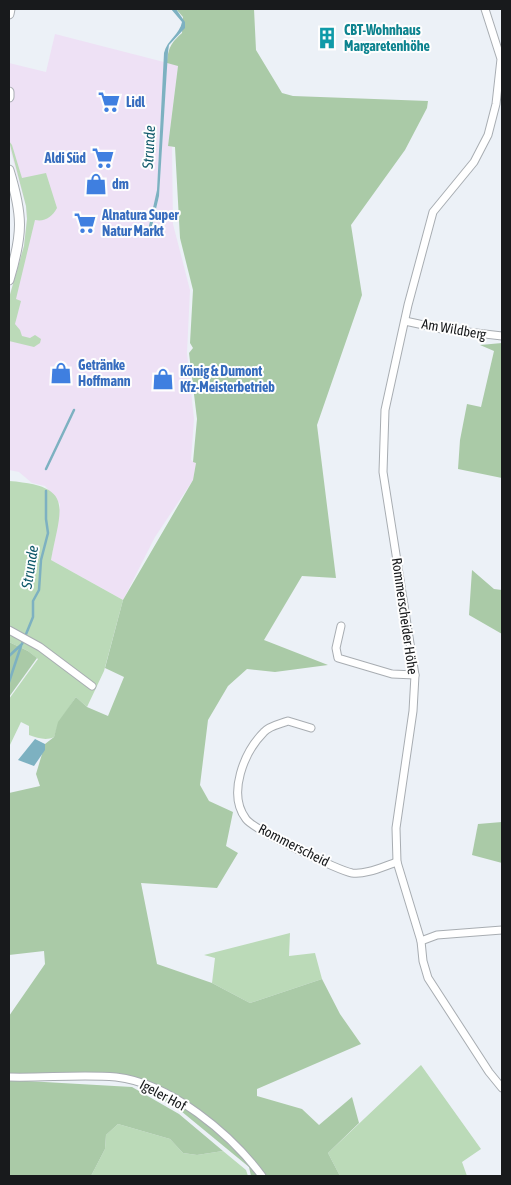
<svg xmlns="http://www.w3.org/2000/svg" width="511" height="1185" font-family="'Asap Condensed',sans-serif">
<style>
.commercial{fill:#eee1f5}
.green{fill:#bbdab8}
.forest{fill:#aacaa7}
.water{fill:#7db1c1}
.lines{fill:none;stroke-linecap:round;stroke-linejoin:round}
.stream{stroke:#7db1c1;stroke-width:2.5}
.street-casing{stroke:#a8adb2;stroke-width:9}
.secondary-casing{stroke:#a8adb2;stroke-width:11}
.street{stroke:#fff;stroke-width:7}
.secondary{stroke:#fff;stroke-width:9}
.labels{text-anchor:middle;stroke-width:4;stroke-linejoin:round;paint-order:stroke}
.culture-label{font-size:14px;font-weight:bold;fill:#0d838f;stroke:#fefefe;text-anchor:start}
.shop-label{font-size:14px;font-weight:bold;fill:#366cbe;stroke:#fefefe;text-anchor:start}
.street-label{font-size:14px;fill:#181a1c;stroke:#fefefe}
.water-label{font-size:15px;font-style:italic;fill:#0e5869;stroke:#fefefe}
</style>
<rect width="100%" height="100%" fill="#ecf1f7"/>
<path class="commercial" d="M55,34L164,62L157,190L150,235L159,196L167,63L178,65L168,145L172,147L173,224L190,290L187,353L194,419L191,460L196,463L193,480L155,537L123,600L51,560L60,504L45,486L32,483L19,472L9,470V298L24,246L27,219L26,206L9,146V63L46,72Z"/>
<g class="green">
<path d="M9,141L12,145L22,178L46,173L57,208C52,217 45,222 35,220L16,299L21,301L15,324L20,330L22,336L30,338L35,335L41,339L40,343L34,347L9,341V298L24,246L27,219L26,206Z"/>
<path d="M9,481C75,486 61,507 51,560L123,600L104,671L87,707L76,697L59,722L54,737C46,741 38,738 29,735V726L21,722L9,747V699L38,659L28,651L9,642Z"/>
<path d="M290,933L289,956L315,953L322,979L250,1003L212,983L215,958L204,955Z"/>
<path d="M421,1065L481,1149L462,1162L467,1176H340L328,1153Z"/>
<path d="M118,1124L170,1139L183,1153L197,1155L223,1151L246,1170L248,1176H91L105,1149L106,1135Z"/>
</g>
<g class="forest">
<path d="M176,9H254L256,50L282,93L293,96L428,101L427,108L405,150L351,225L362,295L317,425L336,578L302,576L264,640L328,665L275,672L247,669L228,686L208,720L200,785L209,801L233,812L226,846L238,853L217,888L141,883L157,964L212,983L250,1003L322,979L340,1014L361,1044L257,1089V1096L302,1109L319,1125L352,1097L359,1123L328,1153L340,1176H267L254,1161L206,1123L262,1176H251L249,1167L181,1111L121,1074L9,1075V1016L45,964L44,951L9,955V793L40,786L36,774L45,744L54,737L58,722L76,697L87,707L108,716L124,677L105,668L123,600L193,480L196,463L193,462L197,419L189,353L193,348L190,343L193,290L180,238L175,147L168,146L178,66L167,63C168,48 171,43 182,33L183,17Z"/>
<path d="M502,343V478L458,469L460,440L467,404L481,407L494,351L480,345Z"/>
<path d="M472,570L494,589L502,590V634L469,615Z"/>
<path d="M9,642L28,651L37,658L9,697Z"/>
<path d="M502,822V863L472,855L478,824Z"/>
<path d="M9,1080L132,1087L179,1114L223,1151L197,1155L183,1153L170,1139L118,1124L106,1135L105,1149L91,1176H9Z"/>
</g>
<g class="water">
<path d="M171,9H176L185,22V28L169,45L168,52L159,196L150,235H147L157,190L164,53C167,40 180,34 182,22Z"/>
<path d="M35,739L45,744V750L34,766L18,760Z"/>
</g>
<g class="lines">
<g class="stream">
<path d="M46,469L74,410"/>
<path d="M9,656L22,644L33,617V601L39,590L41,560L48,533L46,519V491"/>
<path d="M9,682L21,646"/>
</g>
<g class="street-casing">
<g id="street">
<path d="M485,9L501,59L496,104L488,135L474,162L433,212L408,305L385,410L383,472L415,675L413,711L396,828L397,862L421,941L423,961L428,978L489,1072L502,1088"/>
<path d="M405,321L442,329L502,336"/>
<path d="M341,626L336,648L338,658L392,674L415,675"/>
<path d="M9,630L40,647L92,686"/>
<path d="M311,728L288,721C280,724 269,726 264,732C244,752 227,794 246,819C254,830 338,870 352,873C366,875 384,866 397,862"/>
<path d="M421,941L437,935L502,930"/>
<path d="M9,1077C44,1078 81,1074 116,1077C170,1083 231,1134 262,1176"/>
</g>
</g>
<g class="secondary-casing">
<g id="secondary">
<path d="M9,14L10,9"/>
<path d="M9,92V97"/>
<path d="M9,170C23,216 23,233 9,280"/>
</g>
</g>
<use href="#street" class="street"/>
<use href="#secondary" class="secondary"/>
</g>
<defs>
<g id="building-bare" transform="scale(1.725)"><path d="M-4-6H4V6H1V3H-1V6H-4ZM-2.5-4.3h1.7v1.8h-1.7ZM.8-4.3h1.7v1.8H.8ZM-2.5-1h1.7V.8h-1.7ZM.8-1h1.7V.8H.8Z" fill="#0f9aa8" stroke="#fefefe" stroke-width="2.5" paint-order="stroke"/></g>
<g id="supermarket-bare" transform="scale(1.725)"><path d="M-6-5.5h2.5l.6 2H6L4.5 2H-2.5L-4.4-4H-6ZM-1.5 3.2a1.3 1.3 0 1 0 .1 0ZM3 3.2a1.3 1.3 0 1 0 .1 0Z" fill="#3f7fe0" stroke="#fefefe" stroke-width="2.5" paint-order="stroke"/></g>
<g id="shop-bare" transform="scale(1.725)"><path d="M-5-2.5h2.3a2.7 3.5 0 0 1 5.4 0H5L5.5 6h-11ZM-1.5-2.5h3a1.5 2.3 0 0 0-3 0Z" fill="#3f7fe0" stroke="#fefefe" stroke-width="2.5" paint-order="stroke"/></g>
</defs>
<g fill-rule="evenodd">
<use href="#building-bare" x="327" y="38"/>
<use href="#supermarket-bare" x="109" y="102"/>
<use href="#supermarket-bare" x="103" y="158"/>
<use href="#shop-bare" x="96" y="184"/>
<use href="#supermarket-bare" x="85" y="223"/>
<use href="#shop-bare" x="61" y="373"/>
<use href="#shop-bare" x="163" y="379"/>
</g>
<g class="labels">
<g class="culture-label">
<text x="344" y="35">CBT-Wohnhaus<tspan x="344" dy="16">Margaretenhöhe</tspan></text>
</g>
<g class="shop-label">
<text x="126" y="107">Lidl</text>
<text x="86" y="163" text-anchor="end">Aldi Süd</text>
<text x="112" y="189">dm</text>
<text x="102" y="220">Alnatura Super<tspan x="102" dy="16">Natur Markt</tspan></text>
<text x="78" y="370">Getränke<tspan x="78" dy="16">Hoffmann</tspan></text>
<text x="180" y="376">König &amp; Dumont<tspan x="180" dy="16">Kfz-Meisterbetrieb</tspan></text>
</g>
<g class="street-label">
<text transform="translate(454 329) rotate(10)" y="5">Am Wildberg</text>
<text transform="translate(405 616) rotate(82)" y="5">Rommerscheider Höhe</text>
<text transform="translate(294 845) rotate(27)" y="5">Rommerscheid</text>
<text transform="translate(163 1095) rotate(28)" y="5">Igeler Hof</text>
</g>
<g class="water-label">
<text transform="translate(149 147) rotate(-87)" y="5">Strunde</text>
<text transform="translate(30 567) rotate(-81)" y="5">Strunde</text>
</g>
</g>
<rect width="511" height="1185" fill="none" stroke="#181a1c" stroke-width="20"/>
</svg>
